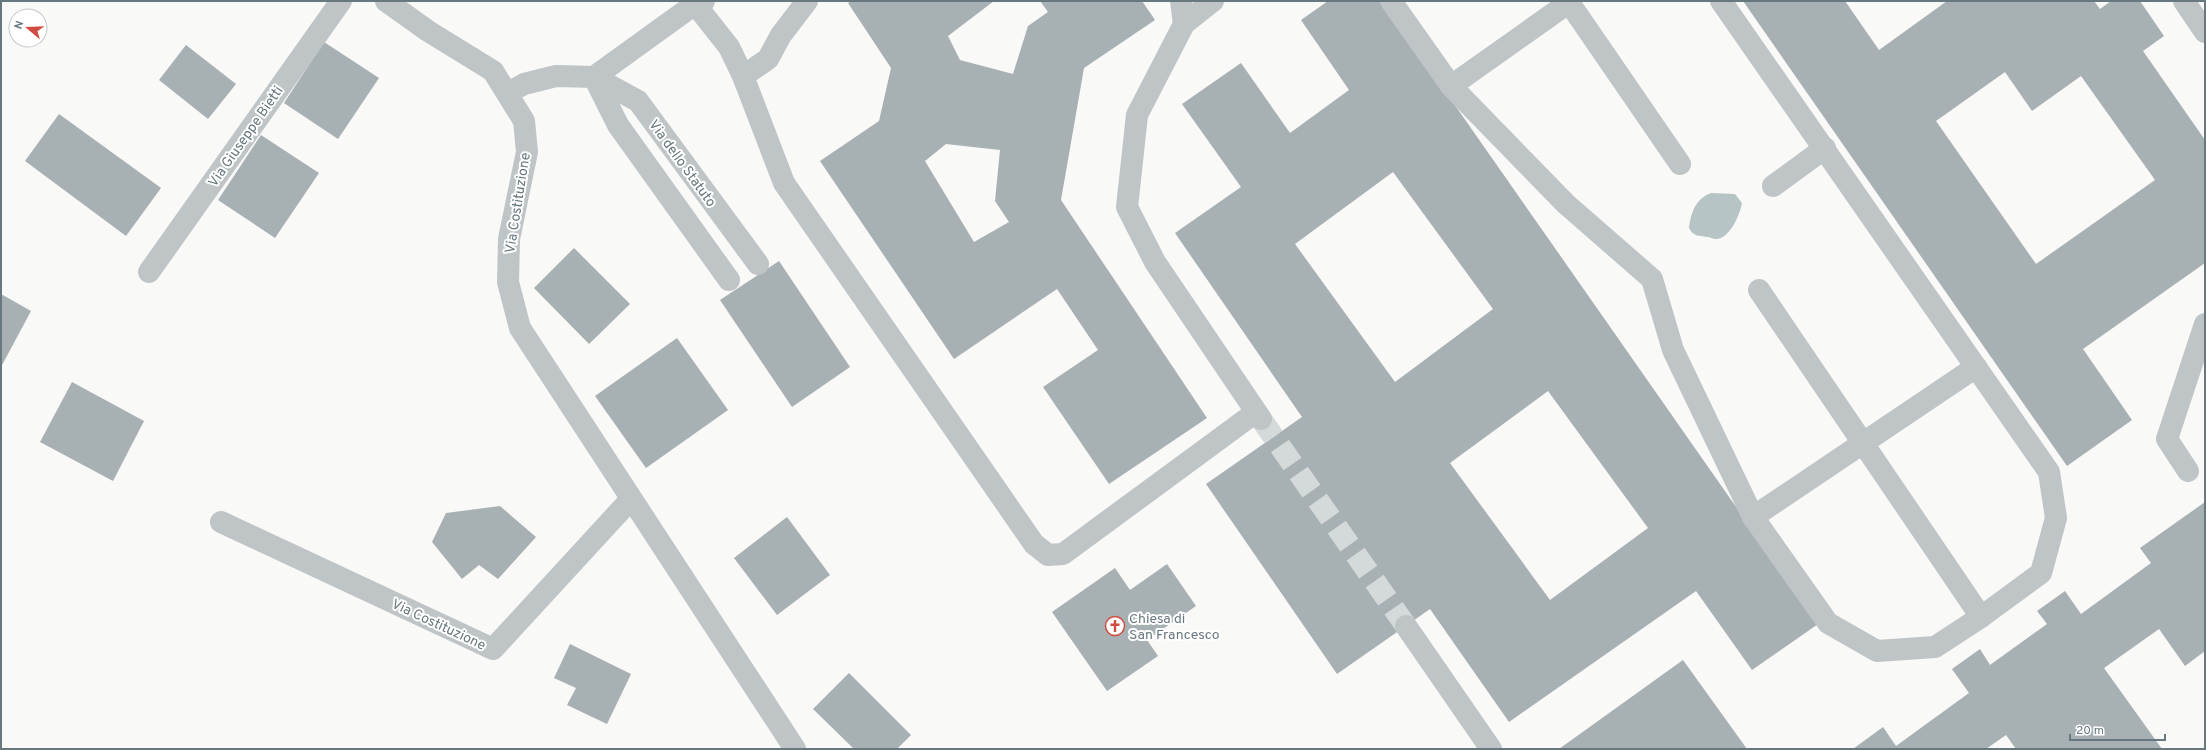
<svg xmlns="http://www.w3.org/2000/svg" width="2206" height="750" font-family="Overpass,sans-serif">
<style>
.water{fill:#b7c4c5}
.building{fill:#a7b0b3;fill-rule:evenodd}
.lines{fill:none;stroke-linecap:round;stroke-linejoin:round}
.minor-tunnel{stroke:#d4d9d9;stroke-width:22;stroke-dasharray:22 11;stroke-linecap:butt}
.minor{stroke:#bfc4c6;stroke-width:22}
.labels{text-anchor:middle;stroke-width:4;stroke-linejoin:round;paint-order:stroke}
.street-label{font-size:14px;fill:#67787f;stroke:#fff}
.poi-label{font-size:14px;fill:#67787f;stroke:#fff;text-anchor:start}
</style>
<rect width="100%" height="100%" fill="#f9f9f7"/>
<path class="water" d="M1711,193L1735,194L1742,203C1740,214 1730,239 1716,239C1713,239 1710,237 1707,237C1698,235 1694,237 1689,228C1691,213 1695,199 1711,193Z"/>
<g class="building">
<path d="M851,1H994L948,36L960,60L1013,74L1028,26L1048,12L1040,1H1142L1155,20L1084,68L1061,200L1207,418L1109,484L1043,387L1098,350L1057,289L954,359L820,161L879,121L891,68L848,3ZM946,144L1000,150L995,201L1009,222L974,242L925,161Z"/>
<path d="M1328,1H1382L1818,624L1752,670L1696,591L1509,722L1430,609L1337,674L1206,484L1302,417L1175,233L1241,187L1182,104L1241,63L1290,133L1349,90L1301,20ZM1393,172L1493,309L1395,382L1295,244ZM1548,391L1648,528L1550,600L1450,463Z"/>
<path d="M1743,1H1845L1879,50L1947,1H2094L2100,9L2111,1H2140L2164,36L2143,51L2205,140V263L2083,349L2132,420L2067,466ZM2005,72L2032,111L2081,76L2155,180L2036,264L1936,121Z"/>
<path d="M324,42L379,78L338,139L284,103Z"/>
<path d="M186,45L236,84L208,119L159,80Z"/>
<path d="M59,114L161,188L126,236L25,161Z"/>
<path d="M261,135L319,173L275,238L218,200Z"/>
<path d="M574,248L630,304L589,344L534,288Z"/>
<path d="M779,261L850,367L792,407L720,300Z"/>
<path d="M1,294L31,311L1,367Z"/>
<path d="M677,338L728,410L646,468L595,396Z"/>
<path d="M72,382L144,421L113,481L40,442Z"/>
<path d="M2205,502V651L2185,666L2159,629L2104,668L2162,749H2016L2006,735L1986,749H1853L1883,727L1896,746L1969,693L1952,669L1980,649L1990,665L2047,624L2037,611L2065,591L2081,614L2151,563L2140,548Z"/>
<path d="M500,506L536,537L498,579L479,565L462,579L432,542L446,513Z"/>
<path d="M787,517L830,575L777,615L734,558Z"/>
<path d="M1167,564L1196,606L1147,640L1158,656L1107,691L1052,612L1115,568L1130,590Z"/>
<path d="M570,644L631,674L607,724L567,705L576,688L554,678Z"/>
<path d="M1683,660L1747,749H1559Z"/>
<path d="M849,673L911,735L897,749H854L813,709Z"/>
</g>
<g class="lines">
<path class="minor-tunnel" d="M1261,419L1406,626"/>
<g class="minor">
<path d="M386,1L428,31L493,71L524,121L527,152L509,239L508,282L520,328L795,749"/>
<path d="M807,1L781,35L768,59L743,76L784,183L1034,544L1048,555L1063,554L1256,412"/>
<path d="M1181,1L1184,24"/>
<path d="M1213,1L1184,24L1137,115L1127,207L1155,262L1261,419"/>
<path d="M1391,1L1451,86L1566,204L1652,279L1673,350L1753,517L1828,623L1877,651L1935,647L1981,617L2041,573L2056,518L2049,472L1721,1"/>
<path d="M1568,1L1680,164"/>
<path d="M2184,1L2205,32"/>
<path d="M695,4L729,47L743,76"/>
<path d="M1451,86L1571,1"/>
<path d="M508,93L524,84L556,76L594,77L695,4L704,1"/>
<path d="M1773,186L1825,148"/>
<path d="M149,272L341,1"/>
<path d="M729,280L618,125L594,77L638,101L758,264"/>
<path d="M1759,290L1981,617"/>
<path d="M2188,471L2167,439L2205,324"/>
<path d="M1753,517L1976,367"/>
<path d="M221,522L493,649L631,499"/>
<path d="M1406,626L1491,749"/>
</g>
</g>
<defs>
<g id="church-ring" transform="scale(1)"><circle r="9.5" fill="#fff" stroke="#d04c41" stroke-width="1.5"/><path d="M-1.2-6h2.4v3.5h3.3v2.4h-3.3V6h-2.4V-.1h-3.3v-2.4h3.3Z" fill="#d04c41"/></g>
</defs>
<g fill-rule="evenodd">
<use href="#church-ring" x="1115" y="626"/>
</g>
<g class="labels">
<g class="street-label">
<text transform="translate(245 136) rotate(-55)" y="5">Via Giuseppe Bietti</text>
<text transform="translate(683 163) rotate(54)" y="5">Via dello Statuto</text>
<text transform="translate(517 203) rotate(-81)" y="5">Via Costituzione</text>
<text transform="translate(439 624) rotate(25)" y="5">Via Costituzione</text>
</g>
<g class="poi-label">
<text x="1129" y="623">Chiesa di<tspan x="1129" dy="16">San Francesco</tspan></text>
</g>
</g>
<rect width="2206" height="750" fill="none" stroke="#67787f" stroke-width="4"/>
<g transform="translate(28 28) rotate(289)"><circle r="19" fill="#ffffff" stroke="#c2c9cc"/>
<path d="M0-3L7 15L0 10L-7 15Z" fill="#d04c41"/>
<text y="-6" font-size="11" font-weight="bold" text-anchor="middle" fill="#67787f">N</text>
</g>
<path d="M2070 734v6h95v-6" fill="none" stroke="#67787f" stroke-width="2"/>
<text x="2076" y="734" font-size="12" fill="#67787f" stroke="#ffffff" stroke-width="3" paint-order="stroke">20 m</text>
</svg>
